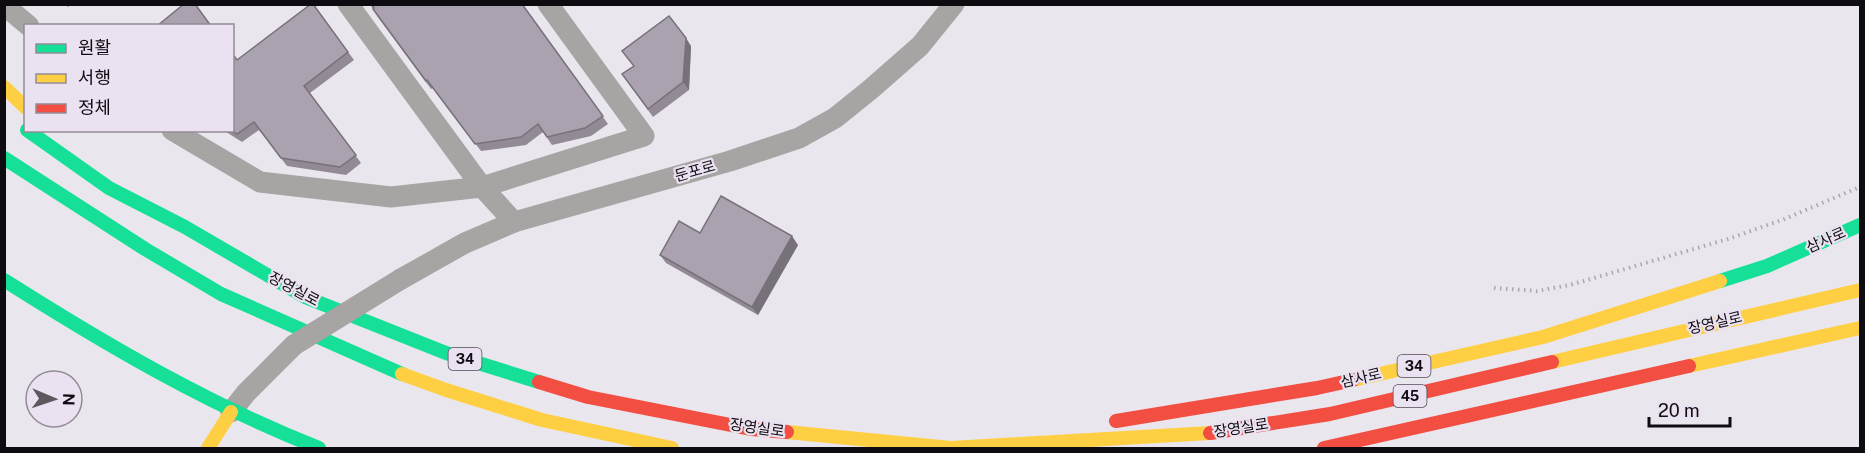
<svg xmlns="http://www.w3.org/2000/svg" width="1865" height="453" font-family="'Public Sans','Noto Sans KR',sans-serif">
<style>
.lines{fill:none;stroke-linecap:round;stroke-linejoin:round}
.path{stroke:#aaa9aa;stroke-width:4;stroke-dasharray:1.5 4.5;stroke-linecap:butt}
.street{stroke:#a6a5a3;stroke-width:21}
.fast{stroke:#16e098;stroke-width:14}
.slow{stroke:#ffcf43;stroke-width:14}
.jam{stroke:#f24e42;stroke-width:14}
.street-bridge{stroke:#a6a5a3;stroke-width:21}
.wall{fill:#928b96}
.shaded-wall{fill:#77717a}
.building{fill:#aaa2af;stroke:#77717a;stroke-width:1.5}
.labels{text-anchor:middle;stroke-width:4.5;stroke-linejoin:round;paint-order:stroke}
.shield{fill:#ebe2f1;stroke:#514c54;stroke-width:1.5}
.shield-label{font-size:14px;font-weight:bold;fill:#0f0c11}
.street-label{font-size:15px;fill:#0f0c11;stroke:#ebe2f1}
</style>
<rect width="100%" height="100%" fill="#eae6ee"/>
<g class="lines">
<path class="path" d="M1494,288L1537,291L1570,285L1728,239L1782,220L1860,187"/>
<g class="street">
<path d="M348,4L482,187L514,222"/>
<path d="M4,5L29,26"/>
<path d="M172,130L260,182L391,197L482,187L644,136L548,4"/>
<path d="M401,279L465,243L514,222L730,161L799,138L835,118L871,89L920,46L954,4"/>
<path d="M231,412L246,393L294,345"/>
</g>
<g class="fast">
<path d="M27,130L109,188L185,227L305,297L446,353L539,382"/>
<path d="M4,158L145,249L221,294L402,374"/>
<path d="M4,280C105,344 207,404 319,448"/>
<path d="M1720,281L1767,266L1860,225"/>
</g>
<g class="slow">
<path d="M4,87L26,108"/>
<path d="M1552,362L1860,290"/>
<path d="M1689,366L1860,328"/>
<path d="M402,374L446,390L542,420L672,448"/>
<path d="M1353,380L1543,337L1720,281"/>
<path d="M787,432L951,448L1210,433"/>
<path d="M208,448L231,412"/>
</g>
<g class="jam">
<path d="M539,382L588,397L751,429L787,432"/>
<path d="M1116,421L1317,388L1353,380"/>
<path d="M1210,433L1330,414L1552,362"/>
<path d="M1324,448L1689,366"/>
</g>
<path class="street-bridge" d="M294,345L401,279"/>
</g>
<g class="wall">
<path d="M63,4H71L68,7Z"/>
<path d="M313,4L354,60L310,93L361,163L346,175L287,166L259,130L242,142L223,130H232L237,60Z"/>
<path d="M370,4H522L608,124L591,136L552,145L543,132L526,145L481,151L433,88L431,89L378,17Z"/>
<path d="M691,46L689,90L653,117L622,74Z"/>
<path d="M700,233L798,245L758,315L666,263L660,255Z"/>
</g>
<g class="shaded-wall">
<path d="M686,38L691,46L689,90L683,82Z"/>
<path d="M792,236L798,245L758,315L752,307Z"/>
</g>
<g class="building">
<path d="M184,4H195L211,26H157Z"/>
<path d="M311,4H313L348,52L304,86L356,155L340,167L281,158L254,122L237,134L231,130H232V53L237,60Z"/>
<path d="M371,4H522L603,116L585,128L547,137L538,124L521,137L475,144L427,80L426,81L373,9L374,8Z"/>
<path d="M669,16L686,38L683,82L648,109L622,74L634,66L622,51Z"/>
<path d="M721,196L792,236L752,307L660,255L679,221L700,233Z"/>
</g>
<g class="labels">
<g class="shield">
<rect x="448.5" y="348" width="33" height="22" rx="4.5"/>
<rect x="1397.5" y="355" width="33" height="22" rx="4.5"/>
<rect x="1393.5" y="385" width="33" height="22" rx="4.5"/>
</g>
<g class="shield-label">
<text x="465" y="364">34</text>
<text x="1414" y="371">34</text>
<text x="1410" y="401">45</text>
</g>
<g class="street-label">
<text transform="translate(695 171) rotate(-16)" y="5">둔포로</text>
<text transform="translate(1826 240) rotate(-24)" y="5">삼사로</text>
<text transform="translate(294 289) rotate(28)" y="5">장영실로</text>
<text transform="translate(1715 323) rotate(-13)" y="5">장영실로</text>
<text transform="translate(1361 378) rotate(-13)" y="5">삼사로</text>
<text transform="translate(757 428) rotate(8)" y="5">장영실로</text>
<text transform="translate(1241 428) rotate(-9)" y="5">장영실로</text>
</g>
</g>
<rect width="1865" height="453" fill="none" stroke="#0f0c11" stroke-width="12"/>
<rect x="24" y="24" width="210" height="108" fill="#ebe2f1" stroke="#938c97" stroke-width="1.5"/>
<rect x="36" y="44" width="30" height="9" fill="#16e098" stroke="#938c97" stroke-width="1.5"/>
<text x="78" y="54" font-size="18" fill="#0f0c11">원활</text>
<rect x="36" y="74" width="30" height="9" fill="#ffcf43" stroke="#938c97" stroke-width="1.5"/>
<text x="78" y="84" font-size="18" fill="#0f0c11">서행</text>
<rect x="36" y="104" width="30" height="9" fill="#f24e42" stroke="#938c97" stroke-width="1.5"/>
<text x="78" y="114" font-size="18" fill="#0f0c11">정체</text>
<g transform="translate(54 399) rotate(92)"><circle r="28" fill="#ebe2f1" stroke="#938c97" stroke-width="1.5"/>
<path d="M0-4.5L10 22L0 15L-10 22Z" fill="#5c585e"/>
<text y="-9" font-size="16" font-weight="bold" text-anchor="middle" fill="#0f0c11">N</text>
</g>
<path d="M1649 417v9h81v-9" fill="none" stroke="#0f0c11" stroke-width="3"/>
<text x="1658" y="417" font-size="18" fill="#0f0c11" stroke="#ebe2f1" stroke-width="4.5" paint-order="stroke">20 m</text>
</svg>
